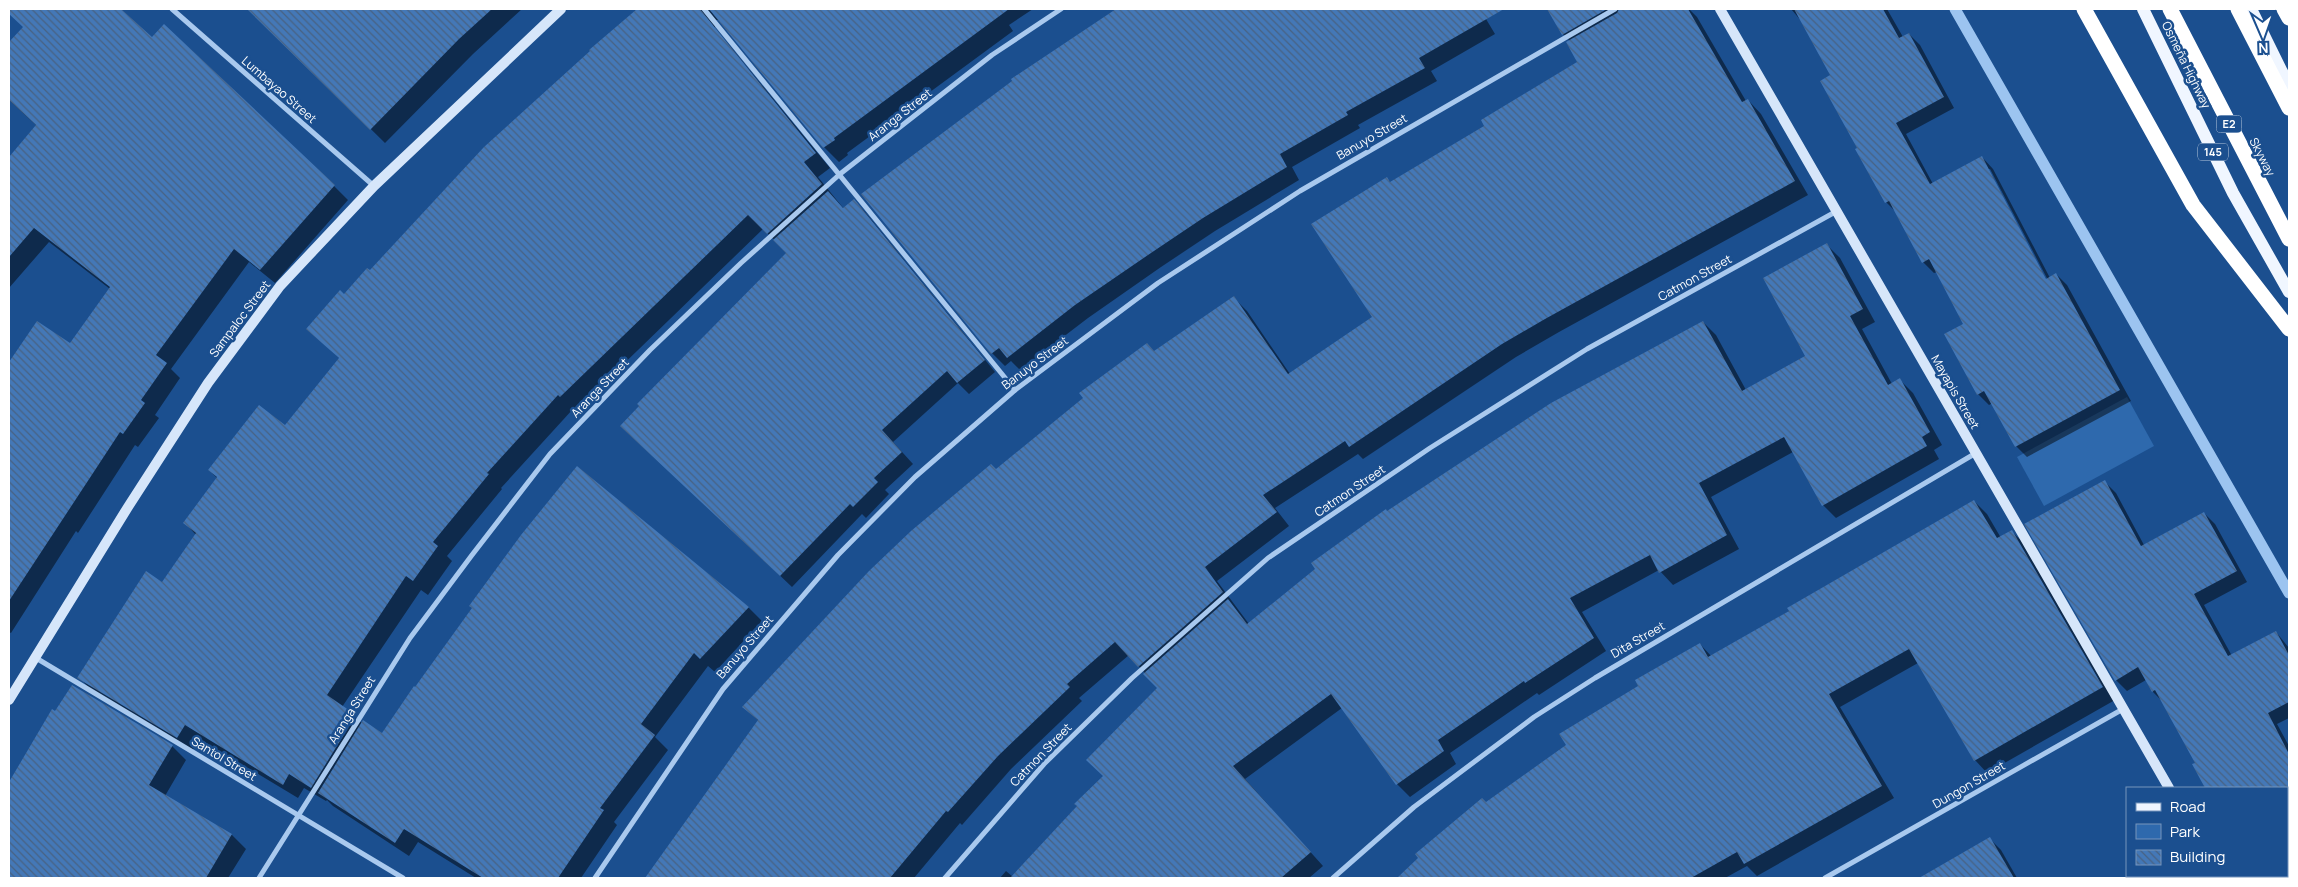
<svg xmlns="http://www.w3.org/2000/svg" width="2298" height="887" font-family="Manrope,sans-serif">
<style>
.green{fill:#2e69ad}
.shadow{fill:#0007;fill-rule:evenodd}
.lines{fill:none;stroke-linecap:round;stroke-linejoin:round}
.stream{stroke:#9cc4f0;stroke-width:11}
.building{fill:url(#building-back-hatch)}
.street{stroke:#a9c9ee;stroke-width:5}
.secondary{stroke:#d6e6fa;stroke-width:10}
.primary{stroke:#f0f6ff;stroke-width:12}
.highway{stroke:#fff;stroke-width:15}
.labels{text-anchor:middle;stroke-width:5;stroke-linejoin:round;paint-order:stroke}
.shield{fill:#1b4f8f;stroke:#bbcadd;stroke-width:1}
.shield-label{font-size:11px;font-weight:bold;fill:#fff}
.street-label{font-size:12px;fill:#fff;stroke:#1b4f8f}
</style>
<defs>
<pattern id="building-back-hatch" width="6" height="6" patternUnits="userSpaceOnUse" patternTransform="scale(1.25)"><rect width="6" height="6" fill="#4478b7"/><path d="M-1 5l2 2M0 0l6 6M5-1l2 2" fill="none" stroke="#486282"/></pattern>
</defs>
<rect width="100%" height="100%" fill="#1b4f8f"/>
<path class="green" d="M2127,397L2154,446L2044,506L2017,457Z"/>
<g class="shadow">
<path d="M9,9H119L152,39L334,186L348,200L275,283L249,262L171,369L180,378L155,415L159,418L138,447L135,445L78,533L76,531L11,633L9,632V364L37,322L70,345L110,289L49,242L9,288V159L37,126L9,100V44L24,27L9,13Z"/>
<path d="M249,9H522L473,54L385,143Z"/>
<path d="M640,9H1033L1009,25L1013,31L847,153L848,155L839,162L824,147L720,20H715V28L830,168L818,177L844,209L854,201L865,212L995,372L969,394L958,383L893,442L913,464L885,490L889,494L866,518L862,514L792,587L634,437L788,253L763,229L575,411L573,409L501,488L502,489L447,556L452,561L428,595L421,590L342,707L363,724L383,735L577,468L749,608L762,621L715,672L708,666L655,737L668,750L614,822L617,825L581,878H476L418,842L409,856L333,806L327,800L326,801L304,788L298,798L200,739L192,751L93,692L79,677L162,583L196,535L185,523L217,478L209,470L285,426L340,359L308,329L370,272L592,51L591,50Z"/>
<path d="M1121,9H1480L1495,34L1431,71L1437,81L1358,125L1360,128L1292,167L1299,180L1215,231L1161,267L1088,318L1020,370L1011,361L1005,366L992,353L1101,20Z"/>
<path d="M1548,9H1689L1697,17L1746,101L1748,100L1761,114L1808,195L1559,332L1516,357L1363,459L1358,454L1275,508L1289,526L1217,581L1249,624L1388,512L1703,322L1716,335L1746,390L1807,357L1827,245L1840,258L1875,322L1862,329L1892,384L1900,380L1913,393L1942,445L1934,450L1939,459L1836,518L1823,505L1793,452L1711,497L1739,549L1673,585L1659,570L1582,612L1606,651L1539,695L1537,693L1450,753L1456,764L1410,797L1397,784L1342,708L1245,779L1323,866L1309,878H1000L1006,871L1013,877L1104,777L1158,688L1129,655L1079,698L1082,701L1011,769L962,825L960,823L914,878H647L759,721L744,707L870,571L996,470L1155,352L1234,298L1247,311L1290,374L1373,318L1387,179L1391,183L1486,127L1579,62L1570,41L1563,34Z"/>
<path d="M1791,9H1887L1903,37L1909,34L1920,45L1954,108L1906,134L1933,184L1982,157L1993,169L2050,278L2056,274L2067,285L2131,401L2027,457L2016,446L1993,403L1989,405L1978,394L1965,324L1937,272L1934,273L1923,262L1896,212L1886,202L1832,76L1803,23ZM1987,169H1990L2050,284L2047,285Z"/>
<path d="M2105,482L2116,493L2144,545L2204,513L2215,524L2247,582L2204,605L2232,656L2276,632L2289,648V718L2277,724L2289,746V870L2287,871V788H2206L2194,765L2197,764L2162,701L2153,692L2146,680L2127,691L2116,680Z"/>
<path d="M1974,501L1987,514L2001,538L2012,532L2025,544L2115,700L1987,773L1975,760L1918,663L1840,707L1894,798L1757,876L1747,866L1725,878H1399L1420,858L1486,804L1568,745L1640,686L1700,644L1712,657Z"/>
<path d="M53,711L172,746L186,760L165,796L232,835L246,849L228,878H9V787Z"/>
<path d="M1990,839L2001,850L2017,878H1922Z"/>
<path d="M2249,876H2278L2273,878H2251Z"/>
</g>
<g class="lines">
<path class="stream" d="M1955,9L2289,593"/>
</g>
<g class="building">
<path d="M9,9H121L152,37L164,24L335,185L260,270L234,249L156,355L167,363L141,400L145,403L123,434L120,432L9,601V362L37,321L70,343L110,287L34,228L9,257V157L36,125L9,100V42L23,27L9,14Z"/>
<path d="M247,9H492L459,39L370,130Z"/>
<path d="M637,9H700L816,153L804,162L822,184L767,234L748,215L560,397L558,395L487,473L489,474L433,542L438,546L413,581L406,576L327,695L356,715L311,788L289,774L283,785L185,725L177,738L77,678L146,571L162,582L196,533L183,523L217,477L208,470L259,405L285,425L339,358L306,329L340,290L344,294L367,268L370,270L484,147L590,51L589,50Z"/>
<path d="M709,9H1009L834,138L835,140L823,148Z"/>
<path d="M1116,9H1504L1419,58L1425,68L1346,112L1348,115L1280,154L1287,167L1203,218L1148,255L1075,305L1007,358L999,348L991,354L861,194L988,99L1012,81L1011,79Z"/>
<path d="M1547,9H1607L1562,35Z"/>
<path d="M1619,9H1688L1742,102L1748,99L1795,181L1545,319L1502,344L1349,447L1345,441L1263,495L1277,512L1205,567L1223,592L1138,667L1115,642L1067,684L1070,687L998,756L948,812L946,811L890,878H645L758,720L742,707L869,571L911,531L991,464L996,469L1083,398L1079,393L1147,343L1154,351L1234,296L1288,374L1372,317L1311,224L1387,177L1390,182L1484,126L1481,120L1577,62L1566,42L1617,13Z"/>
<path d="M1794,9H1883L1899,38L1909,33L1944,97L1896,123L1930,184L1982,156L2046,279L2056,273L2120,390L2015,447L1984,391L1977,395L1944,334L1963,324L1929,259L1922,263L1889,201L1885,203L1855,149L1857,148L1820,81L1830,75Z"/>
<path d="M828,191L843,208L854,199L985,360L957,383L947,371L882,430L902,452L874,478L878,482L853,507L850,504L780,576L620,426L639,406L637,404L786,253L773,240Z"/>
<path d="M1827,243L1863,309L1850,316L1888,385L1900,378L1930,432L1922,437L1927,446L1822,506L1784,437L1699,483L1727,535L1659,573L1650,555L1570,598L1594,638L1525,683L1524,681L1438,740L1444,751L1396,785L1331,694L1233,766L1311,852L1281,878H1010L1077,806L1074,804L1103,776L1086,760L1157,688L1143,674L1228,599L1247,624L1315,569L1311,563L1386,509L1387,511L1551,403L1703,321L1742,391L1805,356L1763,278Z"/>
<path d="M577,466L749,607L700,659L694,653L641,724L655,735L600,808L604,810L558,878H483L404,829L395,843L318,793L363,720L382,733L414,686L415,687L472,608L469,606L521,535Z"/>
<path d="M2105,480L2141,546L2204,512L2237,571L2194,594L2228,656L2276,631L2289,655V702L2268,713L2289,754V788H2205L2192,764L2195,763L2155,690L2152,692L2138,667L2115,681L2024,524Z"/>
<path d="M1974,500L1997,538L2012,530L2103,687L1974,761L1909,649L1829,694L1882,786L1744,864L1737,852L1691,878H1397L1418,858L1415,854L1482,798L1486,802L1566,745L1559,734L1638,686L1635,680L1700,643L1708,657L1789,611L1787,608Z"/>
<path d="M72,685L173,745L149,785L232,834L206,878H9V782L52,709L55,711Z"/>
<path d="M1990,837L2014,878H1919Z"/>
</g>
<g class="lines">
<g class="street">
<path d="M172,9L374,186"/>
<path d="M704,9L1015,390"/>
<path d="M36,658L403,878"/>
<path d="M259,878L410,638L472,555L550,454L650,350L741,263L840,174L992,55L1061,9"/>
<path d="M595,878L723,689L838,555L915,477L1015,390L1158,283L1300,191L1615,9"/>
<path d="M945,878L1044,764L1132,678L1268,558L1430,448L1587,349L1837,211"/>
<path d="M1333,878L1414,807L1534,717L1595,678L1976,453"/>
<path d="M1825,878L2123,709"/>
</g>
<g class="secondary">
<path d="M1720,9L2169,788"/>
<path d="M9,700L128,507L208,383L280,286L374,186L561,9"/>
<path d="M2219,876L2221,878"/>
</g>
<g class="primary">
<path d="M2143,9L2233,193L2289,292"/>
<path d="M2251,9L2289,86"/>
</g>
<g class="highway">
<path d="M2084,9L2193,205L2289,329"/>
<path d="M2170,9L2289,239"/>
<path d="M2238,9L2289,108"/>
<path d="M2284,9L2289,18"/>
</g>
</g>
<g class="labels">
<g class="shield">
<rect x="2216.5" y="115.5" width="25" height="17" rx="4"/>
<rect x="2198" y="143.5" width="30" height="17" rx="4"/>
</g>
<g class="shield-label">
<text x="2229" y="128">E2</text>
<text x="2213" y="156">145</text>
</g>
<g class="street-label">
<text transform="translate(2186 65) rotate(64)" y="4">Osmeña Highway</text>
<text transform="translate(279 90) rotate(41)" y="4">Lumbayao Street</text>
<text transform="translate(900 115) rotate(-38)" y="4">Aranga Street</text>
<text transform="translate(1372 137) rotate(-30)" y="4">Banuyo Street</text>
<text transform="translate(2262 157) rotate(63)" y="4">Skyway</text>
<text transform="translate(1695 278) rotate(-29)" y="4">Catmon Street</text>
<text transform="translate(240 319) rotate(-53)" y="4">Sampaloc Street</text>
<text transform="translate(1035 363) rotate(-37)" y="4">Banuyo Street</text>
<text transform="translate(600 388) rotate(-46)" y="4">Aranga Street</text>
<text transform="translate(1955 392) rotate(60)" y="4">Mayapis Street</text>
<text transform="translate(1350 491) rotate(-34)" y="4">Catmon Street</text>
<text transform="translate(1638 640) rotate(-30)" y="4">Dita Street</text>
<text transform="translate(745 647) rotate(-49)" y="4">Banuyo Street</text>
<text transform="translate(352 710) rotate(-58)" y="4">Aranga Street</text>
<text transform="translate(1041 755) rotate(-46)" y="4">Catmon Street</text>
<text transform="translate(224 759) rotate(31)" y="4">Santol Street</text>
<text transform="translate(1969 785) rotate(-30)" y="4">Dungon Street</text>
</g>
</g>
<rect width="2298" height="887" fill="none" stroke="#ffffff" stroke-width="20"/>
<rect x="2126" y="787" width="162" height="90" fill="#1b4f8f" stroke="#7695bc"/>
<rect x="2136" y="803" width="25" height="8" fill="#f0f6ff" stroke="#7695bc"/>
<text x="2170" y="812" font-size="15" fill="#ffffff">Road</text>
<rect x="2136" y="824" width="25" height="15" fill="#2e69ad" stroke="#7695bc"/>
<text x="2170" y="837" font-size="15" fill="#ffffff">Park</text>
<rect x="2136" y="850" width="25" height="15" fill="url(#building-back-hatch)" stroke="#7695bc"/>
<text x="2170" y="862" font-size="15" fill="#ffffff">Building</text>
<g transform="translate(2263 35) rotate(178)" stroke="#1b4f8f" stroke-width="4" paint-order="stroke">
<path d="M0-4L9 19L0 12L-9 19Z" fill="#ffffff"/>
<text y="-8" font-size="14" font-weight="bold" text-anchor="middle" fill="#ffffff">N</text>
</g>
</svg>
